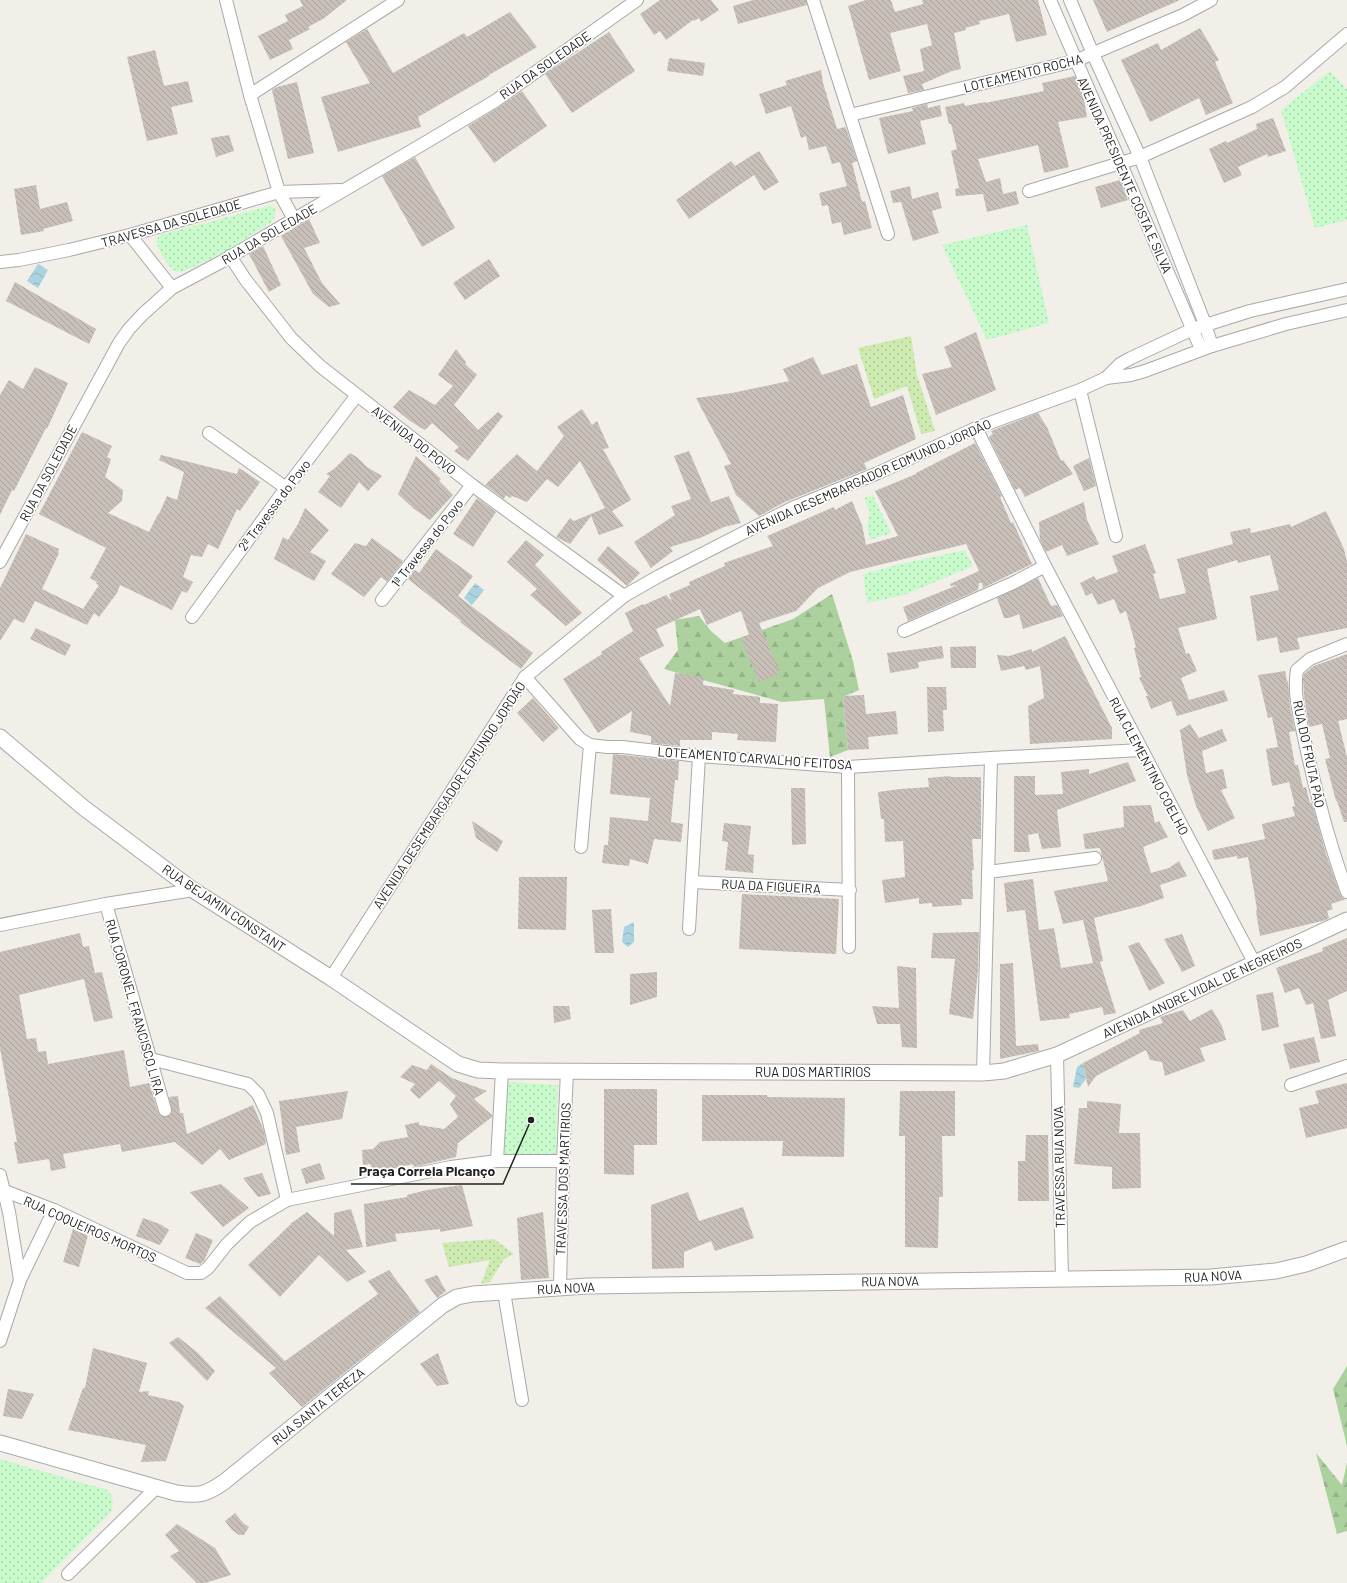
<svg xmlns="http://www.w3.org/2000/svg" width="1347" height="1583" font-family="Barlow,sans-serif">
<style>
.grass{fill:url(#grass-dots)}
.forest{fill:url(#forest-firs)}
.park{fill:url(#park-dots)}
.water{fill:url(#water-waves)}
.building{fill:url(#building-back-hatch)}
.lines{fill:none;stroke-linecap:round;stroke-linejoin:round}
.minor-casing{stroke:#a9a9a9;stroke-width:14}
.tertiary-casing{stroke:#a9a9a9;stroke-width:17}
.minor{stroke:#fff;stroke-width:12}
.tertiary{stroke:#fff;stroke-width:15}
.labels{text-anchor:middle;stroke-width:3.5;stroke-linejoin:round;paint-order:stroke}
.street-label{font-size:13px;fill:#222;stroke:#fff}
.leader{fill:none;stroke:#222;stroke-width:1.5}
.callout-dot{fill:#222;stroke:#fff;stroke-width:1.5}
.callout-label{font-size:14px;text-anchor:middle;font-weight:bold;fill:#222;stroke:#fff;stroke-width:3.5;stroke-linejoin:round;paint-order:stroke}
</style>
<defs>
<pattern id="grass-dots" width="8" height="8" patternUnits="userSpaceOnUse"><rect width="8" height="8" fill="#cdebb0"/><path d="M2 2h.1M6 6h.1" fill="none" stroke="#b0c997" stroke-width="1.8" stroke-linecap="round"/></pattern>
<pattern id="forest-firs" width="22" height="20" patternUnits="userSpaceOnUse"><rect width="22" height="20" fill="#add19e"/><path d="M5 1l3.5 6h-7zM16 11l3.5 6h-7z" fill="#95b388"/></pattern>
<pattern id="park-dots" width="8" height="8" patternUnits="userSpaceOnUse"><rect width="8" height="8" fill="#c8facc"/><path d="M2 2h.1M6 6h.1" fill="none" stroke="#acd6af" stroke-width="1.8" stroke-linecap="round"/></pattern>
<pattern id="water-waves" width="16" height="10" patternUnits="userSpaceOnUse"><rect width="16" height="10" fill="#aad3df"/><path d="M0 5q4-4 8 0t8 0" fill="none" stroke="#92b5bf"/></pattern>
<pattern id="building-back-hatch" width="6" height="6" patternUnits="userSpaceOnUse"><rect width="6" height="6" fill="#c7bfb8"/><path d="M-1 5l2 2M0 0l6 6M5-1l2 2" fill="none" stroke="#aba49e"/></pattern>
</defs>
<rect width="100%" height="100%" fill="#f2efe9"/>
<g class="grass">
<path d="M911,336L917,375L935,431L921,434L907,386L874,399L858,348Z"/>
<path d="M494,1239L514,1254L504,1259L490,1282L481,1284L490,1260L449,1267L442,1243Z"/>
</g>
<g class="forest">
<path d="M832,594L853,661L859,690L843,697L848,750L830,757L824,699L782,702L664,669L678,650L675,620L699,616L711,631L725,643L793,619Z"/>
<path d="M1347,1366V1446L1333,1389Z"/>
<path d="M1316,1453L1342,1485L1347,1463V1531L1337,1534Z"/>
</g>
<g class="park">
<path d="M1330,71L1347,89V220L1315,228L1281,110Z"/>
<path d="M269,206L275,208C276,215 275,218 270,223L225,252L184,271C182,271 179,272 177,272C169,270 157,247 156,240L160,235Z"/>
<path d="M1027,225L1049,323L987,340L942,245Z"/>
<path d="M873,495L891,533L870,540L867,524L870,513L864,498Z"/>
<path d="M965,550L973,566L904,595L867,603L863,574L901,564Z"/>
<path d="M506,1082L558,1085L556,1155L502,1154Z"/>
<path d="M0,1459L107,1490C114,1497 114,1503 111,1512L41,1583H0Z"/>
</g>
<g class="water">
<path d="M38,264L48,270L38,288L27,281Z"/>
<path d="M475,583L484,590L472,605L464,598Z"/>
<path d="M634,922V942L628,947L622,942L624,927Z"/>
<path d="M1083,1063L1086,1079L1079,1088L1073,1087L1077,1067Z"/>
</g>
<g class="building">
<path d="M300,0H347L323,19L308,27L310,29L289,40L293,49L270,60L258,36L288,21L285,15L303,6Z"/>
<path d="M660,0H711L719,10L701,22L699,18L694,21L693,20L666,40L660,31L654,35L640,14Z"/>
<path d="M753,0H806L807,5L738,24L733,6Z"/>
<path d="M866,0H891L895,12L923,4L922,0H1038L1047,35L1016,42L1009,14L979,21L980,24L965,28L966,30L954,33L961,69L952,71L922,84L924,90L908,93L903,76L924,71L920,49L932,45L927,24L890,33L901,71L869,80L848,6Z"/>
<path d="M1093,0H1180L1107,32Z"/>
<path d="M510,12L537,47L489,75V76L418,117L421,127L338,152L321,97L370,83L346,42L367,29L393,73L464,33L467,37Z"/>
<path d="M1200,28L1219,60L1215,62L1233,103L1206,115L1199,98L1150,122L1121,60L1158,43L1161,50Z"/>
<path d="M609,32L635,71L572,113L545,74Z"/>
<path d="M155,50L164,86L188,81L193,102L171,107L178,134L147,141L127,57Z"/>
<path d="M669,58L705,63L703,76L667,71Z"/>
<path d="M821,70L823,83L837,129L845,127L847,131L857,161L852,163L862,202L865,201L872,228L844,235L841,222L832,224L828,205L822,206L819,193L847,186L840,162L832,164L826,146L809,150L806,136L801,138L791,106L766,114L759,94L787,85L785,81Z"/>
<path d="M1075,76L1083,94L1087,117L1058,122L1069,167L1044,173L1038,145L978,159L986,182L1000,178L1003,194L1016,191L1019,204L987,212L983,194L956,196L955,189L959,188L951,151L957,149L951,124H949L945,107L964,103L965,106L985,102V103L1044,91L1042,83Z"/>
<path d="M297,82L314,153L288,159L272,90L277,87Z"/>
<path d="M522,91L547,126L494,163L468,126L499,107Z"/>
<path d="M927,104L928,108L940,105L942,116L920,121L926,144L888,154L879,118L913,111L912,108Z"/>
<path d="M1273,118L1286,151L1268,157L1267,154L1238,167L1242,175L1224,183L1209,149L1226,141L1227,143L1257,129L1256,124Z"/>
<path d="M229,135L234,151L216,157L211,138Z"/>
<path d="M759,151L779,182L764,191L754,175L689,219L676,200L731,161L735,166Z"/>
<path d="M415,157L455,228L422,247L382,176Z"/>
<path d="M1120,180L1128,200L1101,208L1095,187Z"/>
<path d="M36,185L40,209L67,202L73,221L43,229L44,231L21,235L14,189Z"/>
<path d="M910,186L912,199L938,192L942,208L932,211L939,233L913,241L901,202L893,203L890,191Z"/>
<path d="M309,219L320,243L304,248L322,283L340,304L329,307L313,294L281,236Z"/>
<path d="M263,246L281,285L269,292L249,254Z"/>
<path d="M489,259L500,276L465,300L453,283Z"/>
<path d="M15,282L96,329L89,344L6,301Z"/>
<path d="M976,332L996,390L936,415L922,374L952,367L944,347Z"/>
<path d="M456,349L466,362L465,364L477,375L454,405L478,430L498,412L503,416L468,461L454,451L459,447L432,423L425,430L410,421L393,407L409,390L435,405L453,386L438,375Z"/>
<path d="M813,357L822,375L857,364L871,407L903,395L916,439L864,463L867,469L785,502L759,516L736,495L724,466L731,464L696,398L732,393L789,381L783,369Z"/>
<path d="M35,367L68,383L47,429L46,428L14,491L12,490L0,515V395L9,380L23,389Z"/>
<path d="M582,409L592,425L597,421L609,448L603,449L631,500L612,511L624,526L599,535L591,516L570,544L556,537L570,518L574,521L605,508L580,461L558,487L547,479L527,502L512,496L510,498L506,495L504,499L485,485L517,454L537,471L564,436L557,427Z"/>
<path d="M1038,413L1047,427L1061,461L1063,460L1073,474L1025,497L1020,488L1015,490L989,437L993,434L991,431Z"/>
<path d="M82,432L112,446L107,457L111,459L105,477L123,490L122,501L108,513L149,532L158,514H159L167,496L177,500L184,472L159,460L161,455L237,474L239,468L260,482L240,511L237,509L218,549L208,544L202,557L191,555L183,577L193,582L187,593L182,591L172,610L120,585L117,593L99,617L94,613L87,625L35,601L24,623L14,619L0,641V588L26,534L59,549L58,552L59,553L42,589L83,609L99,585L96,584L97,582L90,578L106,548L39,514Z"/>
<path d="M975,443L1002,496L1000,497L1011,523L1013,522L1032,564L983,588L982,583H979L978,590L908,621L903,607L958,585L951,586L950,584L979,571L966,544L850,572L818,588L796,611L759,623L780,674L759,682L741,638L749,635L741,611L707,625L700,609L656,629L664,646L639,658L670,706L675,673L704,677L703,685L734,690L733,694L760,697V703L778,704L776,742L737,740L738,734L712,732V740H680V746L651,743V736L630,732L632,711L598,733L563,679L602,654L601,652L633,631L625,613L643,604L644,605L666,595L672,601L669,594L690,585L689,582L725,566L724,563L773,546L767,536L834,507L835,510L852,501L862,525L866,545L898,536L875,491L916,474V473Z"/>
<path d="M689,451L711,502L729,496L741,523L724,527L700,538L670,547L673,551L651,568L634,542L675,515L671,506L691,499L674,456Z"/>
<path d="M350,453L358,458L367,467L382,476L368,491L359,482L341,508L318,492L330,476L326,474L334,469Z"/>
<path d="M416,456L441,479L439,481L453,495L430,520L414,509L398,494Z"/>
<path d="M1089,458L1096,486L1084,491L1073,466Z"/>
<path d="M477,498L496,512L473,547L453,534Z"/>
<path d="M1084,502L1087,520L1099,544L1067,556L1062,545L1046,552L1040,540L1039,522Z"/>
<path d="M305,508L329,530L310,552L326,561L314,581L274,559L283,537L288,540L298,524Z"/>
<path d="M1326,511L1344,549L1347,562V628L1297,638L1300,649L1280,653L1277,637L1257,641L1250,596L1279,590L1270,555L1238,563L1237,560L1207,569L1217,619L1178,628L1186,654L1189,653L1197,671L1181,678L1189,700L1224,690L1228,701L1177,716L1171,701L1151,709L1146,696H1148L1139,678L1141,677L1134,648L1136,647L1126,611L1120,614L1114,599L1098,605L1092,593L1086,596L1080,583L1094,576L1096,580L1118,572L1112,556L1145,544L1156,573L1153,574L1160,599L1186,593L1177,559L1233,544L1230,532L1250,528L1251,533L1290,524L1291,527Z"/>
<path d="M372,538L403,561L387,582L381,577L364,597L331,574L355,543L366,546Z"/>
<path d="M526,540L544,555L535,565L582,613L566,626L530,595L537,589L507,562Z"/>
<path d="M608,546L640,573L627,586L597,560Z"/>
<path d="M436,549L473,576L458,596L533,653L521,669L460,622L461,621L408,579L415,570L419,573Z"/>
<path d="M1038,578L1051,606L1057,605L1063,616L1023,629L1019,614L1009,618H1004L997,598Z"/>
<path d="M36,628L71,645L65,656L30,639Z"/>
<path d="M1065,636L1112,728V739L1030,744L1028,706L1044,698L1040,666L1026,670L1024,666L1001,671L997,655L1009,656L1032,649V652Z"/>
<path d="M942,646L944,658L918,662L919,668L890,673L887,653Z"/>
<path d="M976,646V668H951L950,647Z"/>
<path d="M1347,654V719L1338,721L1347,757V822H1344L1337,801H1336L1325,759L1330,758L1322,724L1309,727L1304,696L1303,679L1304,674L1314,666Z"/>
<path d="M1285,671L1287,682L1288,681L1290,707L1295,731L1289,732L1295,765H1298L1303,788L1306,787L1310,803H1312L1326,854L1340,894L1342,898L1346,899L1331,904L1333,909L1327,911L1329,918L1326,920L1260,936L1256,911L1257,910L1254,891L1248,857L1237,859V856L1214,860L1212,850L1265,839L1262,824L1295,816L1292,807L1295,806L1289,782L1272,786L1266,749L1278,747L1272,717L1268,718L1258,675Z"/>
<path d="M927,687H946L947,710H943L944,731L928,732Z"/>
<path d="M864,695L866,714L896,711L898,734L868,737L869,749L848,750L843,696Z"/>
<path d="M533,698L559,728L543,742L517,713Z"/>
<path d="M1190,724L1199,738L1222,729L1227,741L1202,751L1206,773L1223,769L1227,788L1221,790L1235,818L1208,831L1196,806L1187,775L1180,730Z"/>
<path d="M613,754L679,761L678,780H675L671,822L683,824L681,842L654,839L648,864L630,859L629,866L602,863L604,845H608L610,817L648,821L650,798L610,794Z"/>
<path d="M1128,762L1136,781L1057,810L1061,847L1042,849L1038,833L1028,835L1030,852H1014V776H1035V795L1063,794L1061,772L1089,769V774Z"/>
<path d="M950,776V777H981V839H972L974,870H972L973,899H961L962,905L932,907V903L919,904V898L885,903L882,880L905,877L903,841L885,842L884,819H881L878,792L900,789L929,787L928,778Z"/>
<path d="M791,788H805L806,844L792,845Z"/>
<path d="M1151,805L1155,823L1159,821L1168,837L1143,847L1151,873L1169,868L1179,861L1187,876L1160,885L1164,898L1141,906L1094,918L1103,961L1100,962L1116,1013L1104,1015L1102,1007L1069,1014L1070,1018L1040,1021L1025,910L1007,912L1004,883L1033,879L1039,930L1054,928L1061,968L1093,963L1083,920L1063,924L1054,891L1108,881L1100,848L1085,849L1083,834L1124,827L1123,806Z"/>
<path d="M472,821L503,841L497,852L476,838Z"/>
<path d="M724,823L751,826L748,854L754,855L753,873L725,870L728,842L722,841Z"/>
<path d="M519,877H567L566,930L518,929Z"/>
<path d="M742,894L839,899L836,954L739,949Z"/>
<path d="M611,909L614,953H595L592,910Z"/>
<path d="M979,932L978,971L973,1019L949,1014L955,959L931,958L933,933Z"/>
<path d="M80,933L83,947L89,946L95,973L102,972L113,1018L94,1022L84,979L19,995L27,1039L36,1038L38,1052L46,1051L48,1064L124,1050L130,1087L149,1083L158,1112L164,1117L170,1115L172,1112L169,1097L178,1096L180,1113H183L187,1134L253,1105L264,1131L266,1144L229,1160L220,1149L202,1165L175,1142L122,1152L120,1144L63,1154L66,1168L51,1171L49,1159L18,1164L14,1142H17L0,1048V952Z"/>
<path d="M1182,934L1195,966L1182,972L1164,939Z"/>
<path d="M1347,938V991L1328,1000L1336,1036L1321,1039L1313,1003L1306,1005L1299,988L1285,993L1276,968L1323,951L1322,948Z"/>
<path d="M1139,942L1165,983L1149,991L1128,946Z"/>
<path d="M1013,963L1016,1046L1038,1044L1039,1051L1000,1059V964Z"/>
<path d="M897,966L916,968L917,1048L902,1047L900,1024H877L872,1006L899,1008Z"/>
<path d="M657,972V997L630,1005V974Z"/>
<path d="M1273,992L1279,1027L1262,1031L1256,995Z"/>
<path d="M553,1006H569L571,1019L554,1023Z"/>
<path d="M1212,1009L1222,1026L1226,1040L1200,1048L1205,1061L1165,1076L1162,1062L1150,1060L1146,1050L1096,1076L1088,1087L1083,1063L1140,1033L1139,1030L1163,1023L1160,1017L1183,1010L1190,1021Z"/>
<path d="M1314,1037L1320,1062L1290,1069L1283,1044Z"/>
<path d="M431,1064L452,1078L487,1091L474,1099L492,1115V1117L458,1143L456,1157L414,1167L413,1164L374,1173L370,1164L363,1165L362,1150L373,1149L380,1142L408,1137L405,1125L419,1122V1125L444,1129L458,1117L450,1104L456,1096L439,1081L419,1099L410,1090L415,1084L400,1077L412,1065L427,1070Z"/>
<path d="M1347,1083V1128L1306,1138L1299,1108L1319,1103L1315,1091Z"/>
<path d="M604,1089H657V1145H634V1175L604,1174Z"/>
<path d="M348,1091L342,1119L296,1127L300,1152L286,1155L279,1101Z"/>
<path d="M900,1091H955V1136H942L943,1197H939L938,1248L905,1247V1136H899Z"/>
<path d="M702,1095H767V1097L845,1098L844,1157L782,1156L783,1141H702Z"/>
<path d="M1087,1101L1121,1104L1119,1133H1140L1141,1188L1112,1189V1167L1074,1164L1079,1108H1087Z"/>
<path d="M1026,1135H1048L1049,1201H1018V1161H1025Z"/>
<path d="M320,1163L325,1179L306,1184L301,1169Z"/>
<path d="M262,1173L271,1194L258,1197L243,1178Z"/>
<path d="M221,1184L249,1208L223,1227L190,1192Z"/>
<path d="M462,1185L473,1226L440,1232V1229L395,1234L397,1241L366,1247L364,1204L407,1197V1195L427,1190Z"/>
<path d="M688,1192L699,1221L743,1207L754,1238L715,1251L711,1241L684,1252V1268L652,1269L651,1205Z"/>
<path d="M351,1209L363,1247L346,1250L366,1272L347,1282L319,1255L280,1297L248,1265L291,1224H290L307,1212L334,1236V1213Z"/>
<path d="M543,1212L549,1278L521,1280L517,1218Z"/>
<path d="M143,1218L160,1224L169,1230L160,1245L136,1236Z"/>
<path d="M73,1229L88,1235L79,1267L63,1262Z"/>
<path d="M196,1233L213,1240L204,1261L200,1264L185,1258Z"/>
<path d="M389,1270L420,1312L302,1407L269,1373L276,1368L205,1308L220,1296L285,1361L378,1294L368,1281Z"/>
<path d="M437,1275L446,1291L437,1298L424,1280Z"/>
<path d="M178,1337L198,1353L215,1371L207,1381L169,1343Z"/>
<path d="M93,1348L147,1363L139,1392L149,1391L148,1395L179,1402L184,1406L166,1461L141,1462L146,1445L68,1430L83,1388H85Z"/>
<path d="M438,1353L449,1384L437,1386L420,1364Z"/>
<path d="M8,1389L34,1394L22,1419L3,1416Z"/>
<path d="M235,1513L243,1523L249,1527L244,1535H239L232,1530L225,1521Z"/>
<path d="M177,1524L215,1548L231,1575L205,1583H197L170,1556L179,1551L165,1535Z"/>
</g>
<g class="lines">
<g class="minor-casing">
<g id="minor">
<path d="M226,0L250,95L279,192L294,219"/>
<path d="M813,0L888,234"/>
<path d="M1050,0L1201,349"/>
<path d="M1070,0L1093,54L1140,157L1205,324L1212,346"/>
<path d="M250,95L398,0"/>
<path d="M850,115L1075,61L1183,15L1211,0"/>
<path d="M1029,191L1140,157L1252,107L1285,87L1347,34"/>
<path d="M130,235L172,288"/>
<path d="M230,256L245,279L291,338L320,366L472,485L624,596"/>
<path d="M0,262L19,260L69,250L130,235L279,192L340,190"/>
<path d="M1106,378L1131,375L1145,371L1212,346L1286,324L1347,310"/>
<path d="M1080,390L1116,536"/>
<path d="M976,428L1045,566L1255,964"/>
<path d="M209,433L286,488"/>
<path d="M0,562L119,343L129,329L143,314L172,288L221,262L423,144L495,101L637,0"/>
<path d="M382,600L472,485"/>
<path d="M192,617L286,488L357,395"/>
<path d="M904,631L1013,583L1045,566"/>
<path d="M1347,644L1310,659L1297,670C1293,694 1300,718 1305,742C1316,793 1329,843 1347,892"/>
<path d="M525,677L580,739L590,745L607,747H622L699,756L848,767L991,758L1141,750"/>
<path d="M848,767L849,947"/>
<path d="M581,847L590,745"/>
<path d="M988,872L1095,858"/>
<path d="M693,882L850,890"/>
<path d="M106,904L165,1110"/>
<path d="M0,925L106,904L193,890"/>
<path d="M689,929L699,756"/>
<path d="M331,978L525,677L624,596L659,576L792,508L878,473L976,428L1080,390L1106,378L1120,364L1131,358L1193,329L1250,311L1347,289"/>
<path d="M1057,1055L1062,1278"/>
<path d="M151,1059L248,1084L258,1094L267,1113L287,1200"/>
<path d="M983,1073L991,758"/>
<path d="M1291,1085L1347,1066"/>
<path d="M497,1161L502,1071"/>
<path d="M0,1175L9,1212L20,1280"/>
<path d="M5,1191L54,1210L187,1273H201L208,1268L227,1244L250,1222L287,1200L451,1167L497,1161H563"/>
<path d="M560,1287L563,1161L567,1071"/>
<path d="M504,1292L522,1400"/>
<path d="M0,1341L20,1280L54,1210"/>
<path d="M68,1574L156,1488"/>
</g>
</g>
<g class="tertiary-casing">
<g id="tertiary">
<path d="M0,737L84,808L193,890L331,978L458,1064L478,1070L502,1071L983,1073L1004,1071L1057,1055L1347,920"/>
<path d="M0,1443L176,1493C200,1496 205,1495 224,1482L443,1305L457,1297L473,1294L587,1286L1211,1277L1276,1271L1306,1264L1347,1249"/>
</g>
</g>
<use href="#minor" class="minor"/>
<use href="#tertiary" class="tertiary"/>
</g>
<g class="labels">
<g class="street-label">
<text transform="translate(545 65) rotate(-35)" y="5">RUA DA SOLEDADE</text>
<text transform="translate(1023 73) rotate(-14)" y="5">LOTEAMENTO ROCHA</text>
<text transform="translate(1125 175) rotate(66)" y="5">AVENIDA PRESIDENTE COSTA E SILVA</text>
<text transform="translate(171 223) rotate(-16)" y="5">TRAVESSA DA SOLEDADE</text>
<text transform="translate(269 234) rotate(-30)" y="5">RUA DA SOLEDADE</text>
<text transform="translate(414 440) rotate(38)" y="5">AVENIDA DO POVO</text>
<text transform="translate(48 473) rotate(-62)" y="5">RUA DA SOLEDADE</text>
<text transform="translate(868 477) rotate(-24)" y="5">AVENIDA DESEMBARGADOR EDMUNDO JORDÃO</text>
<text transform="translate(274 505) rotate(-53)" y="5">2ª Travessa do Povo</text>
<text transform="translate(427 543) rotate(-52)" y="5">1ª Travessa do Povo</text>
<text transform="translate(1309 754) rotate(78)" y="5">RUA DO FRUTA PÃO</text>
<text transform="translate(755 758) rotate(4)" y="5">LOTEAMENTO CARVALHO FEITOSA</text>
<text transform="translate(1149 766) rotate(62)" y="5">RUA CLEMENTINO COELHO</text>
<text transform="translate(449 795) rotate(-57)" y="5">AVENIDA DESEMBARGADOR EDMUNDO JORDÃO</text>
<text transform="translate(771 886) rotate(3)" y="5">RUA DA FIGUEIRA</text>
<text transform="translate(224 908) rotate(34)" y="5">RUA BEJAMIN CONSTANT</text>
<text transform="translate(1202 988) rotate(-25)" y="5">AVENIDA ANDRE VIDAL DE NEGREIROS</text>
<text transform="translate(135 1007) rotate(74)" y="5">RUA CORONEL FRANCISCO LIRA</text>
<text x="813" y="1077">RUA DOS MARTIRIOS</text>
<text transform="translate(1059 1167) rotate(-91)" y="5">TRAVESSA RUA NOVA</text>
<text transform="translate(563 1179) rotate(-88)" y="5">TRAVESSA DOS MARTIRIOS</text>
<text transform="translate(90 1229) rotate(24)" y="5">RUA COQUEIROS MORTOS</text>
<text transform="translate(1213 1276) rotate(-3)" y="5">RUA NOVA</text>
<text transform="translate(890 1281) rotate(-1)" y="5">RUA NOVA</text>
<text transform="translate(566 1288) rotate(-3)" y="5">RUA NOVA</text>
<text transform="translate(318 1406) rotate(-39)" y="5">RUA SANTA TEREZA</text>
</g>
</g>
<path class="leader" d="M531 1120L503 1184H351"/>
<circle class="callout-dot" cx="531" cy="1120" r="4"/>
<g class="callout-label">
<text x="427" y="1176">Praça Correia Picanço</text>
</g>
</svg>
